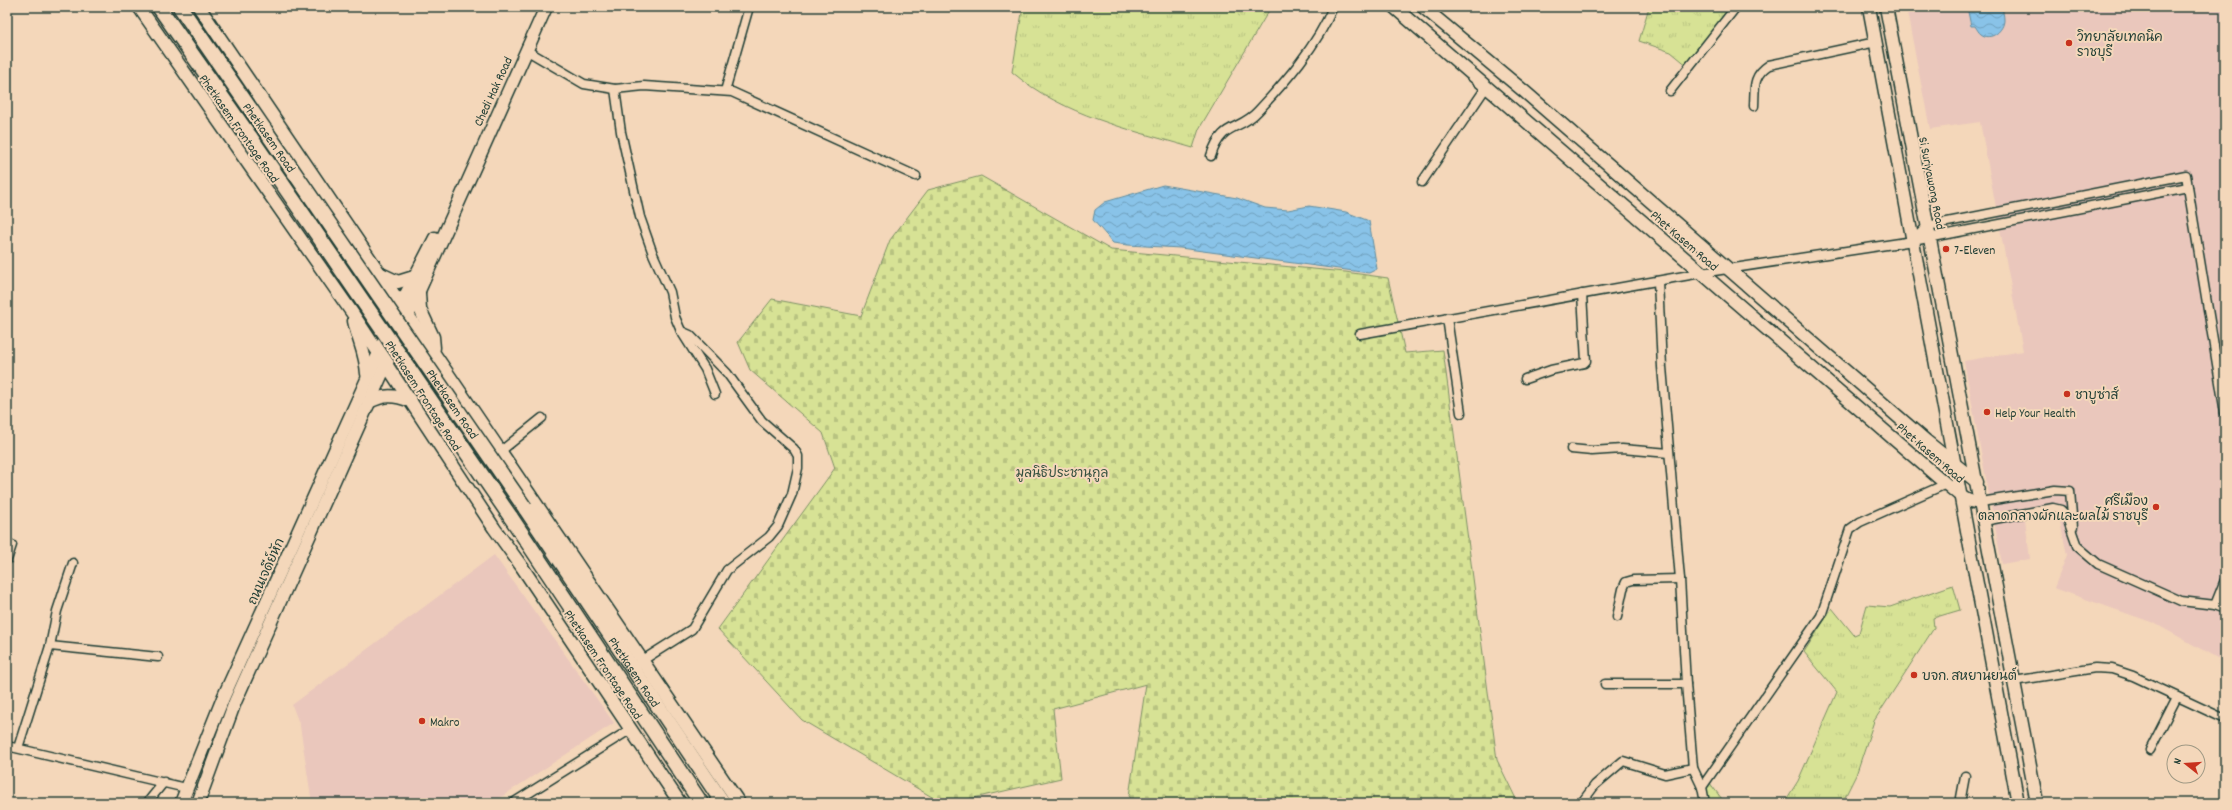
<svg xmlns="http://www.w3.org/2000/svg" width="2232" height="810" font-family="Dekko,'Playpen Sans Thai',sans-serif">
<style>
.built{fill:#eac7bc}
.grass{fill:url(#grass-tufts);stroke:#7b9064}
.cemetery{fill:url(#cemetery-stones);stroke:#7b9064}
.water{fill:url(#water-waves);stroke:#5f8da0}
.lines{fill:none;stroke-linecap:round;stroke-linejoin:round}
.minor-casing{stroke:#1f3d34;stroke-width:11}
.secondary-casing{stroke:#1f3d34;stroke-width:15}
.trunk-casing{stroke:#1f3d34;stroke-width:17}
.minor{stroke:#f4d7ba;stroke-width:8}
.secondary{stroke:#f4d7ba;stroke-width:12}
.trunk{stroke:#f4d7ba;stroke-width:14}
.trunk-bridge-casing{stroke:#1f3d34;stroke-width:17;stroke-linecap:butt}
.trunk-bridge{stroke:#f4d7ba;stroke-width:14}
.poi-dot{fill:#c8321e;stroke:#f4d7ba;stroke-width:1.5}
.labels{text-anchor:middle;stroke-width:4;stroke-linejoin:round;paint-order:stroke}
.poi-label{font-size:13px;fill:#1f3d34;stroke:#f4d7ba;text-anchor:start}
.street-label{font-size:13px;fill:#1f3d34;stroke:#f4d7ba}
.park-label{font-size:13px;fill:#314e3e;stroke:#f4d7ba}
</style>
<defs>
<pattern id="grass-tufts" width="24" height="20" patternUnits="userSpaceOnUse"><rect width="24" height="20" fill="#d7e295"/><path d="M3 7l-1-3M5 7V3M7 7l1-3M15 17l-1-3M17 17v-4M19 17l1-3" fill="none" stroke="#b8c381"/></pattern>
<pattern id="cemetery-stones" width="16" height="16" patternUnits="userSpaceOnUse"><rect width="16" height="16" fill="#d7e295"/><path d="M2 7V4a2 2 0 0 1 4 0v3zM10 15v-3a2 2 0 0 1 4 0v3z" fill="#b8c381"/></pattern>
<pattern id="water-waves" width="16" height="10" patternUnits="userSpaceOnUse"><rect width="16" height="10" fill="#89c3e8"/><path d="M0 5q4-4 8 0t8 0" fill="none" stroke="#6fa0bd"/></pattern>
</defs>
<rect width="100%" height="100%" fill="#f4d7ba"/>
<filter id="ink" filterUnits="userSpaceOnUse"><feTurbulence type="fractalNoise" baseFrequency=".025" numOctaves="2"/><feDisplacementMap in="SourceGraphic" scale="8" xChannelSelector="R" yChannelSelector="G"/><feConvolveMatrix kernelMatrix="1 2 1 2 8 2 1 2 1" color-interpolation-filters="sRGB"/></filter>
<g filter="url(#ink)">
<g class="built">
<path d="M1906,7H2225V668L2218,664L2219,659L2154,623L2054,588L2067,555L2059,517L2025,519L2030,559L2002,564L1964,361L2023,351L1980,122L1930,129Z"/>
<path d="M494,555L614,723L492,803H312L300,726L292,705Z"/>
</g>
<g class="grass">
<path d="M1023,7H1271L1199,129L1193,148C1129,129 1064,116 1012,72Z"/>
<path d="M1649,7H1736L1688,66L1671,52L1639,41Z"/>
<path d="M1953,585L1960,610L1933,618L1934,628L1874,721L1856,775L1842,803H1784L1798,781L1837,692L1804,652L1832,608L1854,635L1859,633L1867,605L1890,607Z"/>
<path d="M1709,782L1725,803H1708L1705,789Z"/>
</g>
<path class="cemetery" d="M981,176L1111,250L1345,272L1388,278L1405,353L1443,350L1497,760L1518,803H1135L1129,796L1146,684L1053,709L1061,778L952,803H942L802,720L718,629L835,468L823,433L750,370L738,342L772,299L861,316L890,240L928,190Z"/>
<g class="water">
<path d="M1967,7H2002C2003,11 2004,16 2004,20C2004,30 1991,42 1981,34C1979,33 1977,29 1975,26H1971Z"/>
<path d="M1163,185L1237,198L1265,208L1288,210L1309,206L1346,212L1369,221L1377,269L1369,273L1180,248L1128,245L1113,243L1093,220L1095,210L1105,202Z"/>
</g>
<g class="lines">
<g class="minor-casing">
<g id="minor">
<path d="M526,50L584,84L615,89L644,86L732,92L916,176"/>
<path d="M615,89L621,132L640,217L653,254L670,292L675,317L681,331L705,369L715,394"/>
<path d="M725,91L749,7"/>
<path d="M1670,91L1736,7"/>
<path d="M1754,106C1755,88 1752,76 1769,65L1876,42"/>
<path d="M1211,156C1222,121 1239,132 1258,111C1286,81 1317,46 1333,7"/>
<path d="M1422,182L1487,86"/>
<path d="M1913,241L1927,226L2186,175L2225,413"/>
<path d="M1658,281L1662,367L1680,579L1686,684L1693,768L1702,787L1705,803"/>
<path d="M1447,318L1461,413"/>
<path d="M1360,334L1701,273L1913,241L2188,187"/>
<path d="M1525,379L1551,370L1584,363L1586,361L1582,294"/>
<path d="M1571,449L1592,451L1622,449L1669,453"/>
<path d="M501,451L542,418"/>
<path d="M1981,502L2055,490L2070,491L2073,527"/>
<path d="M1984,521L2053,508L2061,510L2066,515L2077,546L2098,564L2181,601L2215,605L2225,609"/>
<path d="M7,560L12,545"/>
<path d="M2215,605L2225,580"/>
<path d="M1617,617L1623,589L1626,582L1633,580L1680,579"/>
<path d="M50,646L158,657"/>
<path d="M643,660L692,629L727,570L769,537L778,526L792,494L798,468V456L794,449L762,421L727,373L690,335L681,331"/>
<path d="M2014,681L2095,668L2112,669L2133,676L2225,719"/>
<path d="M1605,684H1686"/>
<path d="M7,746L186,788"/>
<path d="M18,748L50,646L57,611L73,563"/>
<path d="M2150,750L2177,697"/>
<path d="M1702,787L1821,616L1850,529L1860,522L1946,484"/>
<path d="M1583,801L1595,785L1623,761L1665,774L1693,768"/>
<path d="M147,803L164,782"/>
<path d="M513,803L631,729"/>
<path d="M1960,803L1965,776"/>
</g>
</g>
<g class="secondary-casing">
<g id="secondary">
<path d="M139,7L353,314L494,528L522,567L680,803"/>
<path d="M199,7L739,803"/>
<path d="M1394,7L1946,484C1957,492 1967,505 1981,502"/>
<path d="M1423,7L1525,92L1926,441L1977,482"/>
<path d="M1869,7L2018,803"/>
<path d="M1886,7L2037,803"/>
<path d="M381,274L398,282L414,277"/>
<path d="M419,293L420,309L433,337L434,348"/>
<path d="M354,321C358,340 366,354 367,374"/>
<path d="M369,402C385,394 394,395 411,401"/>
<path d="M181,803L223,698L401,304L435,238"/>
<path d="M198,803L235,702L546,7"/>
</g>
</g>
<g class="trunk-casing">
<g id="trunk">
<path d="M159,7L251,138"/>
<path d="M180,7L265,130"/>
<path id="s1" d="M525,508L723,803"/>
<path d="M510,516L701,803"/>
</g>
</g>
<use href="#minor" class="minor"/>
<use href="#secondary" class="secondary"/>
<use href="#trunk" class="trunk"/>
<g class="trunk-bridge-casing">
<g id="trunk-bridge">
<path id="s2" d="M265,130L525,508"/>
<path d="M251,138L510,516"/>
</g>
</g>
<use href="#trunk-bridge" class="trunk-bridge"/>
</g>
</g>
<g class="poi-dot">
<circle cx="2069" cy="43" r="4"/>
<circle cx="1946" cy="249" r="4"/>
<circle cx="2067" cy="394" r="4"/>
<circle cx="1987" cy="412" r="4"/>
<circle cx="2156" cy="507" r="4"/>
<circle cx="1914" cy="675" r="4"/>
<circle cx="422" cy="721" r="4"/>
</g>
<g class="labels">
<g class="poi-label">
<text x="2077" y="41">วิทยาลัยเทคนิค<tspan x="2077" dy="15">ราชบุรี</tspan></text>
<text x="1954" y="254">7-Eleven</text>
<text x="2075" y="399">ชาบูซ่าส์</text>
<text x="1995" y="417">Help Your Health</text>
<text x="2148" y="505" text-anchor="end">ศรีเมือง<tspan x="2148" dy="15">ตลาดกลางผักและผลไม้ ราชบุรี</tspan></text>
<text x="1922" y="680">บจก. สหยานยนต์</text>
<text x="430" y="726">Makro</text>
</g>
<g class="street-label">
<text transform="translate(492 91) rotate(-65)" y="5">Chedi Hak Road</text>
<text transform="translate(240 128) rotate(55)" y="5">Phetkasem Frontage Road</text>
<text transform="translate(270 137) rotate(55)" y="5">Phetkasem Road</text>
<text transform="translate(1933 183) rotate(79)" y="5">Si Suriyawong Road</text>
<text transform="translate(1685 240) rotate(41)" y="5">Phet Kasem Road</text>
<text transform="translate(424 395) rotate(57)" y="5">Phetkasem Frontage Road</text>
<text dy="5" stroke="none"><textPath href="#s2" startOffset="332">Phetkasem Road</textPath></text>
<text transform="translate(1931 452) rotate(41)" y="5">Phet Kasem Road</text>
<text transform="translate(265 571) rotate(-66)" y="5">ถนนเจดีย์หัก</text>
<text transform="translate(604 664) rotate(56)" y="5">Phetkasem Frontage Road</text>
<text dy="5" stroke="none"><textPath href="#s1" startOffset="197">Phetkasem Road</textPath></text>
</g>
<g class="park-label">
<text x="1062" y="477">มูลนิธิประชานุกูล</text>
</g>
</g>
<rect width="2232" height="810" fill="none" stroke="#f4d7ba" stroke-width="24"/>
<rect x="12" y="12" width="2208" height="786" fill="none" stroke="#1f3d34" stroke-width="1.5" filter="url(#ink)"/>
<g transform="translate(2186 764) rotate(287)"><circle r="19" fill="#f4d7ba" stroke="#9f9984"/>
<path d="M0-3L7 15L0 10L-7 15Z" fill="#c8321e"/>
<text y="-6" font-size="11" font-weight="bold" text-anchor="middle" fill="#1f3d34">N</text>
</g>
</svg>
